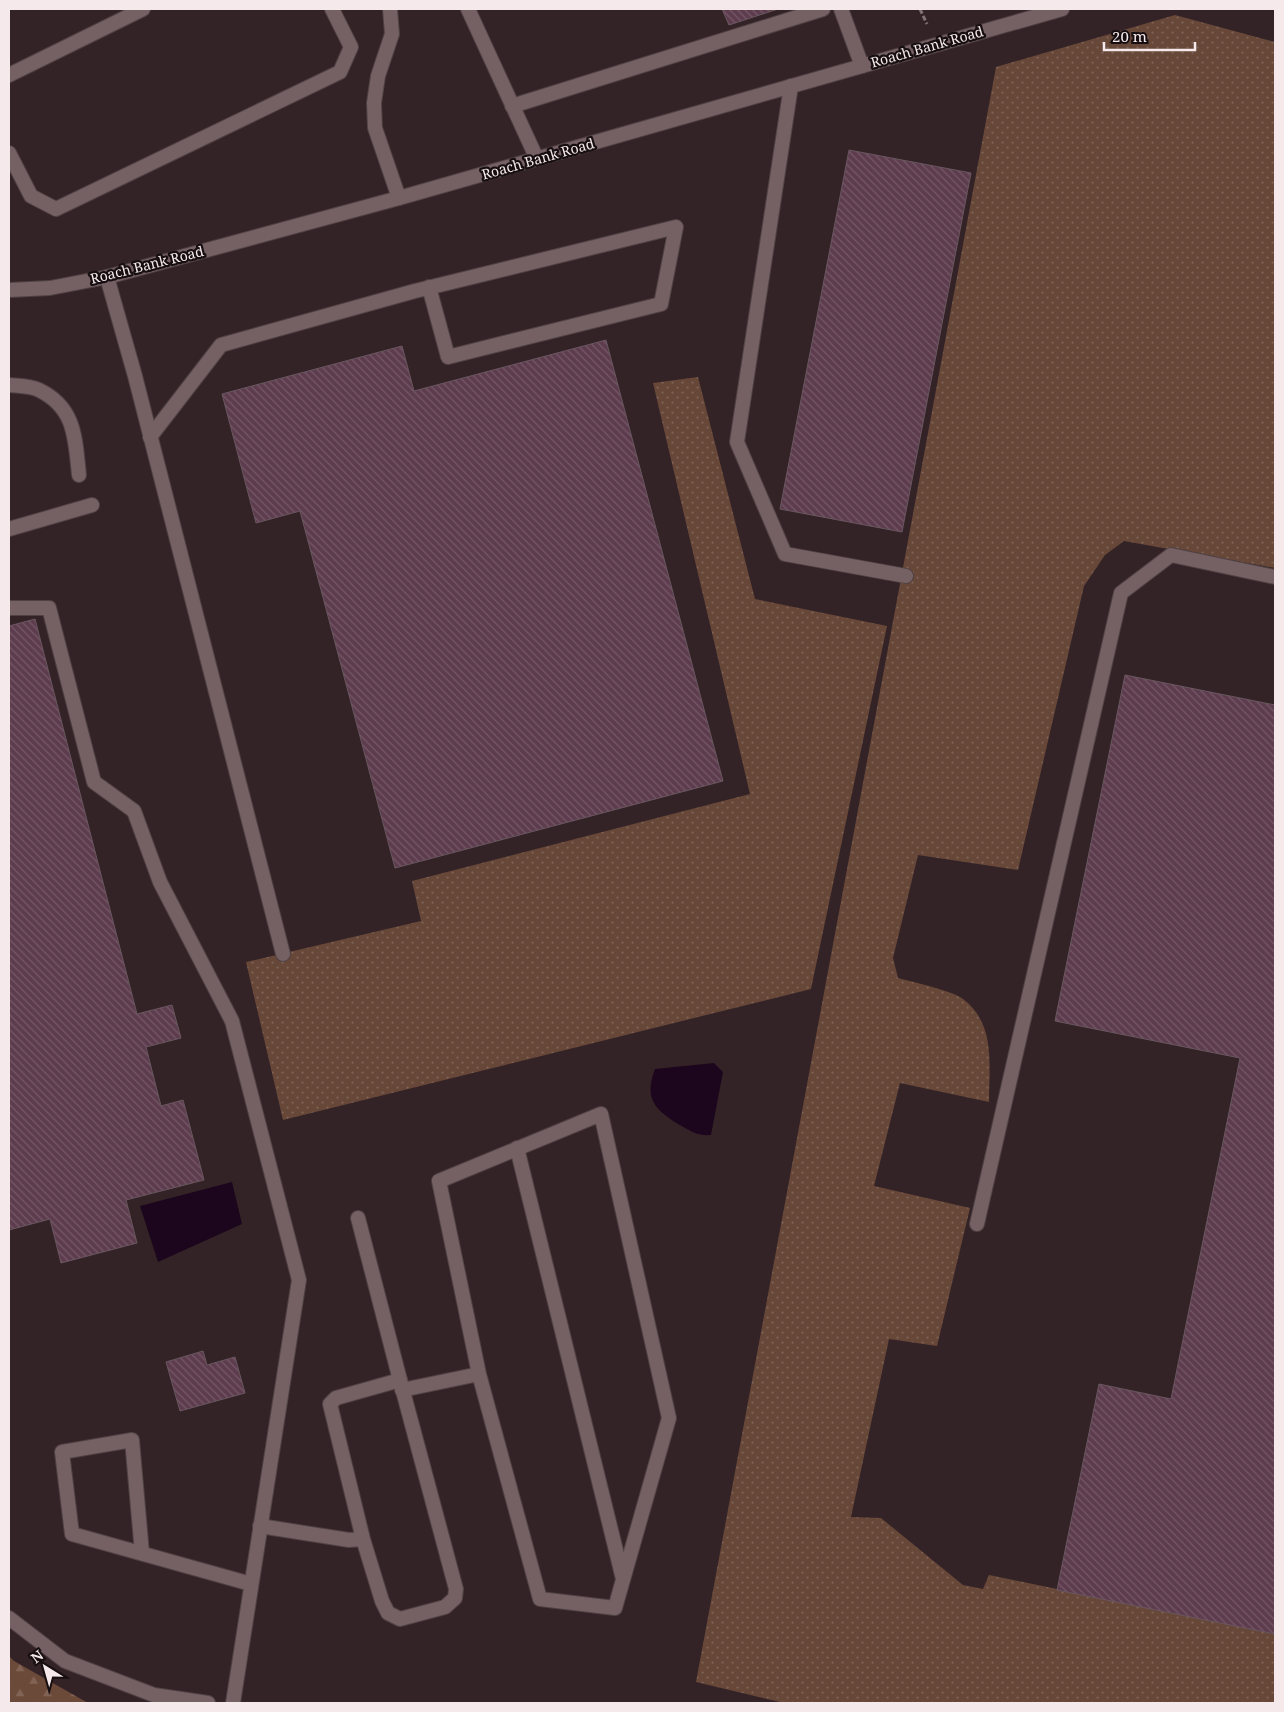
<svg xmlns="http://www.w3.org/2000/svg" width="1284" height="1712" font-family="'Noto Serif',serif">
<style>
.grass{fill:url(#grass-dots)}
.forest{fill:url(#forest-firs)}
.water{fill:#1b061d}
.building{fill:url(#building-back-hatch);stroke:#695760}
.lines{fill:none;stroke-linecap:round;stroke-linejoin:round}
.service-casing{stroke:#4f4144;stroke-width:16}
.minor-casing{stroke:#4f4144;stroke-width:16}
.path{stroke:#817275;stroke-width:3;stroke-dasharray:5 2.5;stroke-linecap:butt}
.service{stroke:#756064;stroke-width:14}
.minor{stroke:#756064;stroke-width:14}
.labels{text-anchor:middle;stroke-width:4.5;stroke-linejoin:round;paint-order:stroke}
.street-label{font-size:14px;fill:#f5e9eb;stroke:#160e10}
</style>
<defs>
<pattern id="grass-dots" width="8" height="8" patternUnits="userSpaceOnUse" patternTransform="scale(1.25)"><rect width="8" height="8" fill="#674738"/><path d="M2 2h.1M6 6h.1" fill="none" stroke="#7d6255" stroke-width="1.8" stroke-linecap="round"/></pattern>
<pattern id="forest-firs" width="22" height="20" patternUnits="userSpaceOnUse" patternTransform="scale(1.25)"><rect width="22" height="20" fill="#6c4a39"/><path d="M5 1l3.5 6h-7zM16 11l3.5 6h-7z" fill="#826456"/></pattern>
<pattern id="building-back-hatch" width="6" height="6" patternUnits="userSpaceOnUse" patternTransform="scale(1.25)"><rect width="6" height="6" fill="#5d3c4e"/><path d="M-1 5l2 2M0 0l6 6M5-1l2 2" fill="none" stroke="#755868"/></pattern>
</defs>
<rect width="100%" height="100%" fill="#342326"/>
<g class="grass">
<path d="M1175,15L1275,42V568L1124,541L1105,555L1084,586L1018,870L918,855L893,958L898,978C912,982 954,991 963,999C996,1024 989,1065 989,1102L900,1083L874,1186L970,1208L937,1346L889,1339L851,1517L881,1518L963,1585L983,1589L989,1575L1275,1634V1703H784L696,1682L996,67Z"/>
<path d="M698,377L755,599L887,626L811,989L283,1120L246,962L421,921L412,881L750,794L653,383Z"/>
</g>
<path class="forest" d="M9,1656L14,1661L88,1703H9Z"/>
<g class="water">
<path d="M714,1063L723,1072L711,1135C696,1136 691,1131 678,1124C654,1109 644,1098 655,1069Z"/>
<path d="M232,1182L242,1224L158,1262L140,1206Z"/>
</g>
<g class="building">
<path d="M722,9H778L729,25Z"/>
<path d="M849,150L971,173L902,532L780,509Z"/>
<path d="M606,340L723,781L395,868L300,511L256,523L222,394L402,346L414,391Z"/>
<path d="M35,619L137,1014L172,1005L181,1038L146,1047L161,1106L183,1100L204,1180L126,1200L137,1243L61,1263L50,1219L9,1230V626Z"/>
<path d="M1125,675L1275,705V1634L1057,1590L1099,1384L1171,1399L1240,1058L1055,1021Z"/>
<path d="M203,1351L207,1365L235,1357L245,1393L180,1411L166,1362Z"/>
</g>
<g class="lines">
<g class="service-casing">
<g id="service">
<path d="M390,9L392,34L378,76L374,103L375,128L399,198"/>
<path d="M468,9L537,159"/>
<path d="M841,9L862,66"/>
<path d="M9,75L143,9"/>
<path d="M791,86L737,442L785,554L906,576"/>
<path d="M512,106L823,9"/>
<path d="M9,153L31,196L56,209L340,72L351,47L332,9"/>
<path d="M107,277L135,376L283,954"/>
<path d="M9,385C18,386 31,386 39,390C76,408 75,439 79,475"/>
<path d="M150,437L221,345L415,291L676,227L661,304L448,357L429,287"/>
<path d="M9,529L92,505"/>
<path d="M9,608H49L94,782L134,811L160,882L232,1021L299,1280L233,1703"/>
<path d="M517,1148L623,1579"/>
<path d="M358,1218L400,1380"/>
<path d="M402,1390L479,1374L540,1599L615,1608L669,1418L601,1114L439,1181L479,1374"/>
<path d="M260,1526L349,1540L363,1539L330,1404L336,1398L400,1380L456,1589L455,1598L445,1607L400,1619L388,1613L382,1601L363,1539"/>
<path d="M142,1553L132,1440L62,1452L72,1534L251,1584"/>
</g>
</g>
<g class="minor-casing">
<g id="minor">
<path d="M9,290L50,288L107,277L399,198L1062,9"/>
<path d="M977,1224L1121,593L1171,555L1275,577"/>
<path d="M9,1618L65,1661L154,1695L208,1703"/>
</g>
</g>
<path class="path" d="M920,9L927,24"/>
<use href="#service" class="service"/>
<use href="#minor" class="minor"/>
</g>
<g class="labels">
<g class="street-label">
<text transform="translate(927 47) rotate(-16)" y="5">Roach Bank Road</text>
<text transform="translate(538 159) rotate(-16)" y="5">Roach Bank Road</text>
<text transform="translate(147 265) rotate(-14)" y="5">Roach Bank Road</text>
</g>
</g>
<rect width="1284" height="1712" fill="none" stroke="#f5e9eb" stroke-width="20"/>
<g transform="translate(45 1667) rotate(323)" stroke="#160e10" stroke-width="4" paint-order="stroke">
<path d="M0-4L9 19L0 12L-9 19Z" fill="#f5e9eb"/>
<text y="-8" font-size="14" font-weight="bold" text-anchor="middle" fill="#f5e9eb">N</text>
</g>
<path d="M1104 42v8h91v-8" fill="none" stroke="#f5e9eb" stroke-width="2.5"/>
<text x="1112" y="42" font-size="15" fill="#f5e9eb" stroke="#160e10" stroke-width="4" paint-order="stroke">20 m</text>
</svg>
